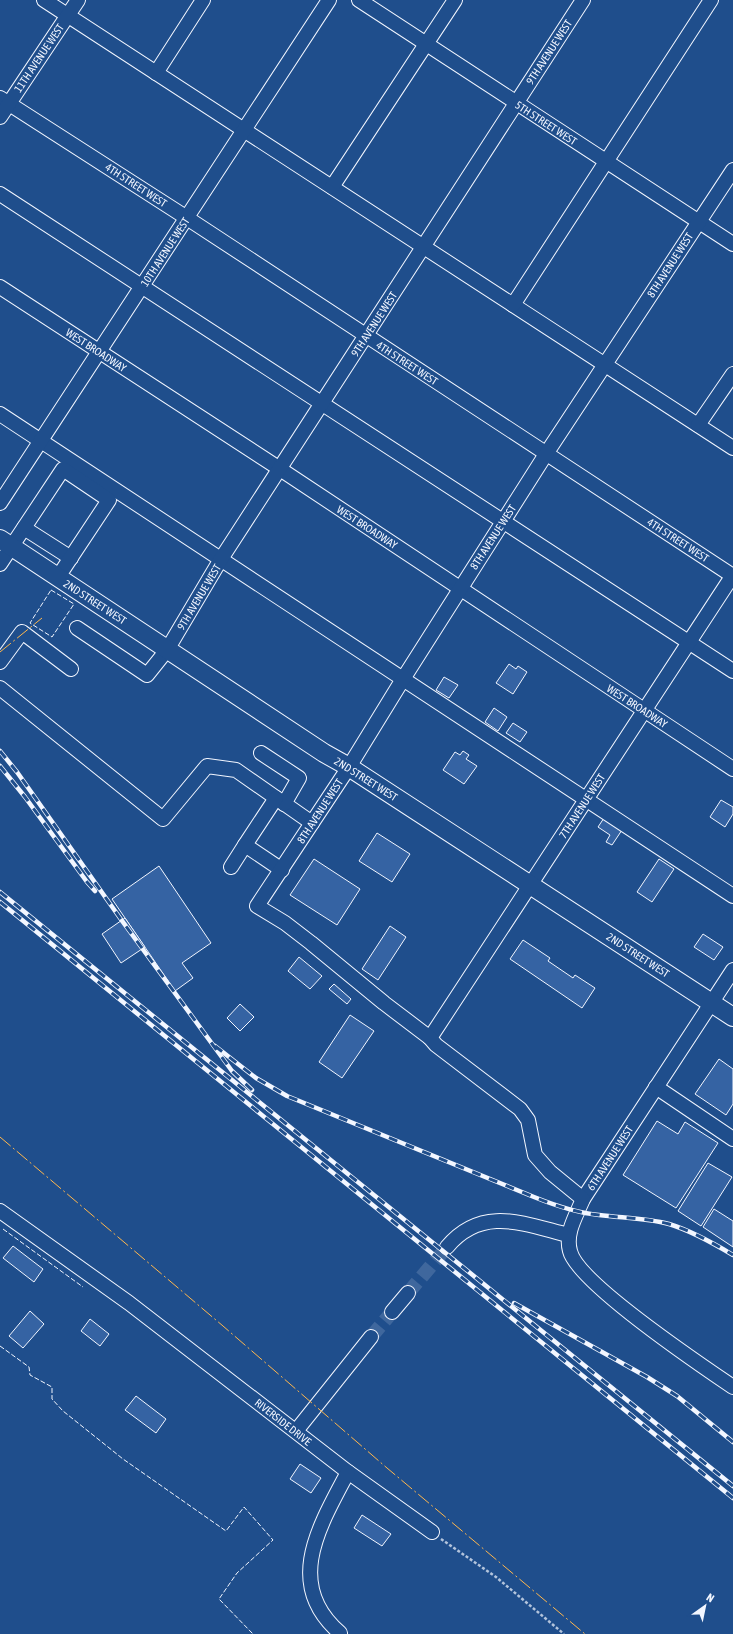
<svg xmlns="http://www.w3.org/2000/svg" width="733" height="1634" font-family="'Asap Condensed',sans-serif">
<style>
.building{fill:#3563a3;stroke:#f2f6ff}
.lines{fill:none;stroke-linecap:round;stroke-linejoin:round}
.minor-tunnel{stroke:#3f679d;stroke-width:14;stroke-dasharray:14 7;stroke-linecap:butt}
.minor-casing{stroke:#f2f6ff;stroke-width:16}
.major-casing{stroke:#f2f6ff;stroke-width:20}
.path{stroke:#b3c4dc;stroke-width:2.5;stroke-dasharray:3 2;stroke-linecap:butt}
.minor{stroke:#1f4e8c;stroke-width:14}
.major{stroke:#1f4e8c;stroke-width:18}
.rail-casing{stroke:#f2f6ff;stroke-width:4.5}
.rail{stroke:#1f4e8c;stroke-width:3;stroke-dasharray:9;stroke-linecap:butt}
.fence{stroke:#f2f6ff;stroke-width:1;stroke-dasharray:5 2;stroke-linecap:butt}
.power{stroke:#ffb74d;stroke-width:1;stroke-dasharray:14 3 2 3;stroke-linecap:butt}
.labels{text-anchor:middle;stroke-width:3;stroke-linejoin:round;paint-order:stroke}
.street-label{font-size:11px;fill:#f2f6ff;stroke:#1f4e8c}
</style>
<rect width="100%" height="100%" fill="#1f4e8c"/>
<g class="building">
<path d="M509,664L516,669L518,666L527,672L513,694L496,683Z"/>
<path d="M444,677L458,685L449,698L436,690Z"/>
<path d="M494,708L507,717L498,731L485,722Z"/>
<path d="M513,723L527,732L520,742L506,733Z"/>
<path d="M463,751L469,755L466,759L477,766L464,784L443,770L455,752L460,755Z"/>
<path d="M721,800L733,807V814L725,827L710,817Z"/>
<path d="M604,818L622,830L612,845L606,842L610,835L598,827Z"/>
<path d="M377,833L410,854L392,882L359,861Z"/>
<path d="M314,859L360,889L337,925L290,895Z"/>
<path d="M659,859L674,869L652,902L637,892Z"/>
<path d="M159,866L211,943L182,963L193,978L175,991L112,899Z"/>
<path d="M125,918L145,947L121,963L102,934Z"/>
<path d="M390,926L406,937L378,980L362,969Z"/>
<path d="M703,934L723,947L714,960L694,947Z"/>
<path d="M523,940L550,958L548,961L573,978L575,975L595,988L582,1008L510,959Z"/>
<path d="M299,957L322,976L310,989L288,971Z"/>
<path d="M334,984L351,999L347,1004L329,989Z"/>
<path d="M240,1004L254,1017L240,1031L227,1018Z"/>
<path d="M350,1015L374,1031L342,1078L319,1062Z"/>
<path d="M719,1059L733,1069V1104L726,1115L695,1094Z"/>
<path d="M657,1121L678,1134L685,1122L718,1143L676,1208L623,1175Z"/>
<path d="M708,1163L732,1177L701,1226L678,1211Z"/>
<path d="M714,1209L733,1221V1247L703,1227Z"/>
<path d="M13,1246L43,1269L34,1282L3,1258Z"/>
<path d="M30,1311L44,1324L23,1348L9,1336Z"/>
<path d="M90,1319L109,1334L100,1346L81,1331Z"/>
<path d="M136,1396L166,1419L156,1433L125,1410Z"/>
<path d="M300,1464L321,1478L311,1493L290,1479Z"/>
<path d="M362,1515L391,1534L382,1546L354,1528Z"/>
</g>
<g class="lines">
<g class="minor-tunnel">
<path d="M408,1293L447,1247"/>
<path d="M371,1337L392,1312"/>
</g>
<g class="minor-casing">
<g id="minor">
<path d="M44,0L733,448"/>
<path d="M359,0L733,244"/>
<path d="M156,73L203,0"/>
<path d="M0,98L187,218L733,576"/>
<path d="M0,117L78,0"/>
<path d="M332,187L455,0"/>
<path d="M0,194L733,671"/>
<path d="M0,287L280,469L733,769"/>
<path d="M513,305L711,0"/>
<path d="M0,414L733,896"/>
<path d="M698,425L733,374"/>
<path d="M0,503L329,0"/>
<path d="M24,528L71,558"/>
<path d="M0,564L63,469L109,500L58,577"/>
<path d="M77,628L147,675L167,650L221,559L583,0"/>
<path d="M0,662L22,632L71,669"/>
<path d="M0,688L163,819L207,766L236,770L312,823"/>
<path d="M261,753L299,778L284,804"/>
<path d="M276,798L245,845L282,870"/>
<path d="M231,867L245,845"/>
<path d="M733,970L583,1199C576,1216 565,1233 570,1251C577,1282 702,1366 733,1387"/>
<path d="M430,1038L733,575"/>
<path d="M656,1087L733,1139"/>
<path d="M583,1199L550,1172L535,1155L528,1120L520,1109L436,1045L430,1038L384,1003L311,943L285,923L257,906L349,767L403,679L546,454L733,170"/>
<path d="M0,1211L129,1303L348,1472L432,1532"/>
<path d="M447,1247C482,1205 524,1224 568,1235"/>
<path d="M392,1312L408,1293"/>
<path d="M296,1431L371,1337"/>
<path d="M340,1633C283,1584 320,1525 348,1472"/>
</g>
</g>
<g class="major-casing">
<path id="major" d="M0,539L324,753L349,767L733,1017"/>
</g>
<path class="path" d="M441,1539L496,1577L564,1634"/>
<use href="#minor" class="minor"/>
<use href="#major" class="major"/>
<g class="rail-casing">
<g id="rail">
<path d="M0,751L17,772L120,918L232,1071L252,1090"/>
<path d="M0,766L25,797L87,882L95,891"/>
<path d="M0,892L733,1486"/>
<path d="M0,902L733,1498"/>
<path d="M215,1046L256,1078L287,1096L534,1197C554,1205 577,1213 599,1215C623,1218 646,1218 669,1224C692,1231 713,1243 733,1255"/>
<path d="M514,1303L647,1377L677,1396L733,1442"/>
</g>
</g>
<use href="#rail" class="rail"/>
<g class="fence">
<path d="M51,590L74,604L52,637L30,623Z"/>
<path d="M3,1229L83,1287"/>
<path d="M0,1346L29,1367L30,1375L52,1387V1399L63,1411L123,1459L226,1531L244,1507L273,1540L237,1573L219,1599L253,1634"/>
</g>
<g class="power">
<path d="M0,652L42,618"/>
<path d="M0,1137L223,1326L387,1468L585,1634"/>
</g>
</g>
<g class="labels">
<g class="street-label">
<text transform="translate(549 52) rotate(-57)" y="4">9TH AVENUE WEST</text>
<text transform="translate(39 58) rotate(-56)" y="4">11TH AVENUE WEST</text>
<text transform="translate(546 123) rotate(33)" y="4">5TH STREET WEST</text>
<text transform="translate(136 185) rotate(33)" y="4">4TH STREET WEST</text>
<text transform="translate(165 252) rotate(-57)" y="4">10TH AVENUE WEST</text>
<text transform="translate(670 265) rotate(-57)" y="4">8TH AVENUE WEST</text>
<text transform="translate(374 324) rotate(-57)" y="4">9TH AVENUE WEST</text>
<text transform="translate(96 350) rotate(33)" y="4">WEST BROADWAY</text>
<text transform="translate(407 363) rotate(33)" y="4">4TH STREET WEST</text>
<text transform="translate(367 527) rotate(33)" y="4">WEST BROADWAY</text>
<text transform="translate(493 537) rotate(-57)" y="4">8TH AVENUE WEST</text>
<text transform="translate(678 540) rotate(33)" y="4">4TH STREET WEST</text>
<text transform="translate(199 597) rotate(-59)" y="4">9TH AVENUE WEST</text>
<text transform="translate(95 602) rotate(33)" y="4">2ND STREET WEST</text>
<text transform="translate(637 706) rotate(33)" y="4">WEST BROADWAY</text>
<text transform="translate(366 779) rotate(32)" y="4">2ND STREET WEST</text>
<text transform="translate(582 806) rotate(-57)" y="4">7TH AVENUE WEST</text>
<text transform="translate(320 811) rotate(-57)" y="4">8TH AVENUE WEST</text>
<text transform="translate(638 955) rotate(33)" y="4">2ND STREET WEST</text>
<text transform="translate(610 1158) rotate(-57)" y="4">6TH AVENUE WEST</text>
<text transform="translate(283 1422) rotate(38)" y="4">RIVERSIDE DRIVE</text>
</g>
</g>
<g transform="translate(705 1606) rotate(33)" stroke="#1f4e8c" stroke-width="3" paint-order="stroke">
<path d="M0-3L7 15L0 10L-7 15Z" fill="#f2f6ff"/>
<text y="-6" font-size="11" font-weight="bold" text-anchor="middle" fill="#f2f6ff">N</text>
</g>
</svg>
